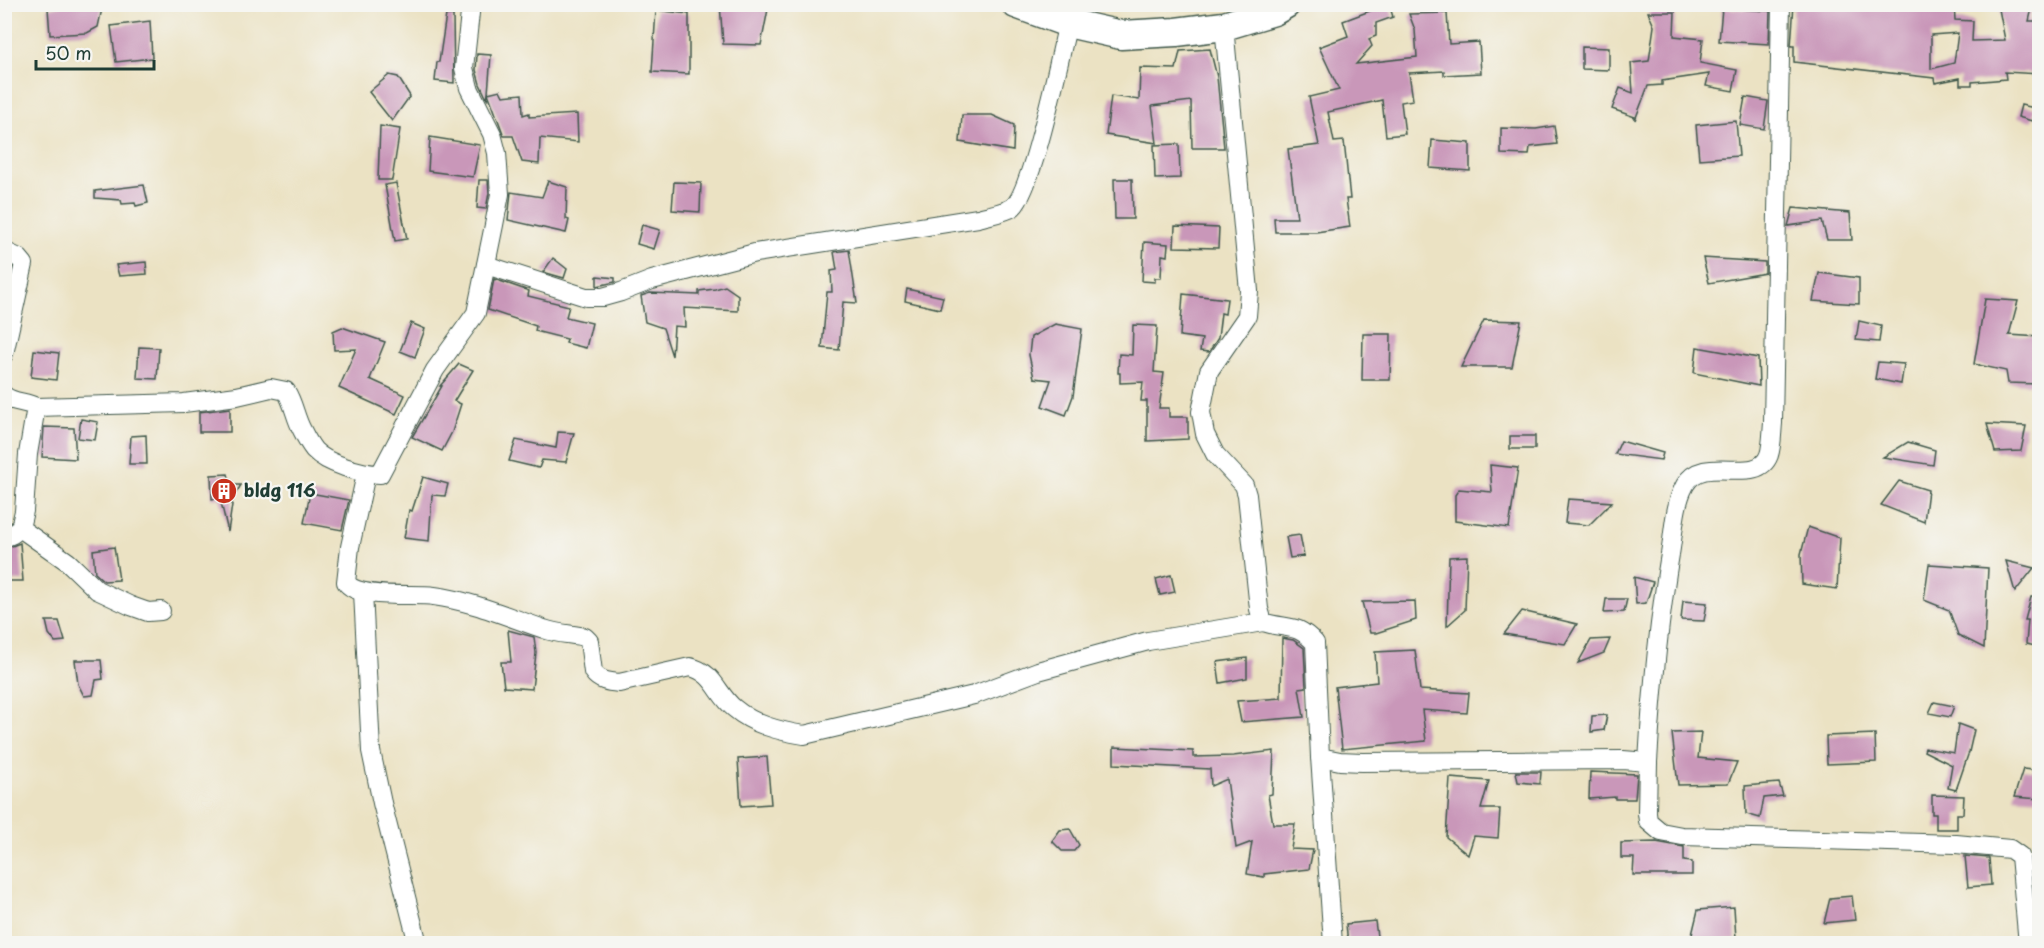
<svg xmlns="http://www.w3.org/2000/svg" width="2044" height="948" font-family="'Playpen Sans',sans-serif">
<style>
.building{fill:#c997b9;fill-rule:evenodd}
.lines{fill:none;stroke-linecap:round;stroke-linejoin:round}
.street-casing{stroke:#3e5649;stroke-width:20}
.primary-casing{stroke:#3e5649;stroke-width:31}
.street{stroke:#fff;stroke-width:18}
.primary{stroke:#fff;stroke-width:28}
.labels{text-anchor:middle;stroke-width:4.5;stroke-linejoin:round;paint-order:stroke}
.poi-label{font-size:18px;font-weight:bold;fill:#1f3d34;stroke:#f6f6f2;text-anchor:start}
</style>
<rect width="100%" height="100%" fill="#f6f6f2"/>
<filter id="ink" filterUnits="userSpaceOnUse"><feTurbulence type="fractalNoise" baseFrequency=".0167" numOctaves="2"/><feDisplacementMap in="SourceGraphic" scale="12" xChannelSelector="R" yChannelSelector="G"/><feConvolveMatrix kernelMatrix="1 2 1 2 8 2 1 2 1" color-interpolation-filters="sRGB"/></filter>
<filter id="wash" filterUnits="userSpaceOnUse"><feTurbulence type="fractalNoise" baseFrequency=".008" numOctaves="4" result="noise"/><feDisplacementMap in="SourceGraphic" scale="24" xChannelSelector="R" yChannelSelector="G"/><feGaussianBlur stdDeviation="1.35" result="paint"/><feColorMatrix in="noise" values="0 0 0 0 0 0 0 0 0 0 0 0 0 0 0 0 0 1.4 0 .05"/><feComposite in="paint" operator="in"/></filter>
<g filter="url(#wash)">
<rect width="100%" height="100%" fill="#ebe2c3"/>
<g id="blocks">
<g class="building">
<path d="M67,4H103L98,27L87,33L50,35L48,8Z"/>
<path d="M720,4H769L761,45L723,44Z"/>
<path d="M1373,4H1389L1393,17L1376,23V36L1369,39L1372,46L1356,64L1417,57L1415,30L1409,14L1447,13L1449,44L1479,42L1481,73L1444,75V71L1409,73L1413,100L1401,102L1405,134L1386,136L1382,100L1328,112L1334,142L1344,141L1350,199H1346L1350,227L1316,232H1275L1274,218H1297L1288,149L1319,145L1309,97L1339,90L1319,47L1348,36L1343,21L1375,9Z"/>
<path d="M1794,4H1954L1955,20L1973,21L1972,41L2005,40L1998,4H2033L2029,21H2040V74L2005,72L2006,79L1972,82V85H1960V78L1935,83L1934,78L1794,62V46H1791ZM1958,33L1954,63L1931,69V35Z"/>
<path d="M1722,8L1770,11L1769,44L1719,41Z"/>
<path d="M656,10L689,14V74L652,72Z"/>
<path d="M1648,12H1675L1674,36L1703,39L1700,63L1737,70L1733,91L1706,86L1709,74L1662,81V85L1648,86L1635,120V117L1612,109L1620,88L1633,93L1631,63L1649,61L1654,26Z"/>
<path d="M446,15H453L454,83L435,81L437,62H439Z"/>
<path d="M150,21L152,58L116,62L111,26Z"/>
<path d="M1582,47L1609,48V70L1582,69Z"/>
<path d="M1210,49L1217,77L1224,148H1192L1191,101L1152,106L1157,143L1106,135L1111,96L1139,100L1140,68L1176,69L1180,51Z"/>
<path d="M477,54L491,55L488,93L500,90L503,96L522,94L523,115L529,113V117L577,114L578,142L540,138L539,164L522,162L513,136H504L488,93L487,99L480,84L476,70Z"/>
<path d="M389,75L398,77L410,96L392,121L369,92Z"/>
<path d="M1745,97L1768,101L1764,129L1740,125Z"/>
<path d="M2021,105L2035,108L2032,121L2018,117Z"/>
<path d="M962,115H992L1014,125L1013,151L960,142Z"/>
<path d="M1736,121L1739,156L1699,159L1696,125Z"/>
<path d="M380,126L400,129L392,180H378Z"/>
<path d="M1554,126L1557,144L1530,147L1529,155L1501,154V128L1536,129Z"/>
<path d="M430,137L480,145L473,177L428,171Z"/>
<path d="M1432,140L1470,143V171L1430,168Z"/>
<path d="M1179,144L1180,178L1155,179L1154,145Z"/>
<path d="M1114,179H1132L1133,219H1115Z"/>
<path d="M479,180H488L489,193L486,209L477,208Z"/>
<path d="M548,181L567,187L566,219L569,220L566,233L508,220L511,192L542,197Z"/>
<path d="M674,182L701,183L700,212L672,210Z"/>
<path d="M396,183L407,239L395,241L385,185Z"/>
<path d="M144,185L148,203L136,206L135,203L122,204L121,200L95,198V191Z"/>
<path d="M1793,208L1850,213L1852,240H1827L1822,221L1788,226Z"/>
<path d="M642,225L660,230L654,249L637,244Z"/>
<path d="M1175,226L1219,228L1218,248L1174,247Z"/>
<path d="M1144,242L1168,244L1167,256L1162,255L1161,278H1155V282L1142,281Z"/>
<path d="M849,250L857,303L843,302L839,350L822,348L827,292H832L831,271L837,270L834,252Z"/>
<path d="M553,258L567,269L564,278L543,272Z"/>
<path d="M1703,258L1765,262V273L1709,283Z"/>
<path d="M146,262L147,274L119,276L116,265Z"/>
<path d="M4,264L12,267L4,300Z"/>
<path d="M1819,273L1859,278V304L1813,301Z"/>
<path d="M597,276L615,278V282L597,286Z"/>
<path d="M494,279L529,291L528,296L569,306L566,317L592,323L586,348L566,343L567,339L535,331L536,326L488,310Z"/>
<path d="M725,286L738,295V311L684,308L685,327L674,326L672,356L663,328L645,322L641,296L650,293L699,295V291L715,289Z"/>
<path d="M907,289L943,297L940,309L905,301Z"/>
<path d="M1183,294L1227,299L1225,314L1221,313L1218,338L1209,352L1200,351L1202,339L1180,336Z"/>
<path d="M1985,299L2018,301L2009,335L2040,337L2038,384L2008,383L2006,371L1974,364Z"/>
<path d="M1484,320L1521,321L1512,367H1461Z"/>
<path d="M1859,321L1881,326L1879,342L1856,340Z"/>
<path d="M411,323L425,329L415,357L400,351Z"/>
<path d="M1055,324L1082,329L1073,396L1066,415L1042,406L1051,380L1034,378L1029,355L1031,337Z"/>
<path d="M1133,325L1157,326L1154,372L1164,373L1159,408H1169V417H1188V439L1147,441V401H1141L1143,382L1120,383V373H1118L1119,354L1132,355Z"/>
<path d="M342,327L385,342L370,379L405,395L396,414L339,388L356,349L334,350L333,331Z"/>
<path d="M1363,334H1391L1390,380H1362Z"/>
<path d="M139,347L159,348L157,379L137,378Z"/>
<path d="M1697,347L1758,358L1759,386L1694,373Z"/>
<path d="M34,350L59,353L56,380L31,377Z"/>
<path d="M1878,362L1904,364L1901,384L1875,379Z"/>
<path d="M459,364L473,370L454,401L461,404L452,432L442,451L412,437L442,386H440Z"/>
<path d="M230,408V432H199V412Z"/>
<path d="M81,419L98,422L95,440L78,438Z"/>
<path d="M1987,424L2026,426L2021,451L1995,452Z"/>
<path d="M44,427L74,428L76,459L42,457Z"/>
<path d="M558,432L574,433L566,462L542,460L539,468L509,461L516,440L556,448Z"/>
<path d="M146,435L147,464H129L131,436Z"/>
<rect x="1510" y="436" width="25" height="13"/>
<path d="M1621,441L1663,453L1661,460L1615,454Z"/>
<path d="M1908,442L1935,450L1933,465L1883,457Z"/>
<path d="M1490,465L1518,468L1509,528L1455,521V495L1459,489L1492,492Z"/>
<path d="M228,474L231,485H241L233,498L228,532L220,498L212,499L211,475Z"/>
<path d="M423,477L448,484L445,496L432,495L429,541L404,538L409,510L412,511Z"/>
<path d="M1899,481L1928,490L1924,522L1881,505Z"/>
<path d="M310,493L349,500L342,530L304,523Z"/>
<path d="M1568,499L1612,502L1589,525L1565,523Z"/>
<path d="M1808,527L1840,538L1837,589L1802,584L1801,554Z"/>
<path d="M1300,535L1304,556L1290,558L1286,537Z"/>
<path d="M20,543L23,581H4V549Z"/>
<path d="M114,547L119,580L104,581L95,573L93,550Z"/>
<path d="M1467,556L1465,610L1447,626L1449,557Z"/>
<path d="M2006,561L2034,568L2015,592L2011,578Z"/>
<path d="M1929,564L1988,568L1984,648L1958,635L1949,610L1924,600Z"/>
<path d="M1171,575L1175,592L1160,595L1156,579Z"/>
<path d="M1634,577L1653,582L1646,603L1636,604Z"/>
<path d="M2031,597H2040V647L2026,644L2028,620H2025Z"/>
<path d="M1606,599H1627L1624,612L1604,613Z"/>
<path d="M1415,601L1416,620L1376,633H1370L1362,602Z"/>
<path d="M1683,601L1707,603L1704,621L1681,620Z"/>
<path d="M1522,611L1577,624L1565,644L1504,634Z"/>
<path d="M46,621H59L65,641L55,642L49,634Z"/>
<path d="M508,630L534,637L536,653L532,689L504,687L501,662H511Z"/>
<path d="M1282,638L1293,640L1304,648L1306,687L1299,688L1304,717L1241,722L1237,701L1281,698Z"/>
<path d="M1610,639L1604,653L1578,663L1591,640Z"/>
<path d="M1415,650L1420,690L1469,693L1467,713L1422,710L1426,741L1342,749L1335,687L1377,682L1375,652Z"/>
<path d="M1247,658V678L1220,683L1217,662Z"/>
<path d="M75,660H101L103,679L96,680L93,695L84,696L78,684Z"/>
<path d="M1934,702L1954,706L1950,717L1929,713Z"/>
<path d="M1607,715L1604,730L1591,732L1592,716Z"/>
<path d="M1958,724L1974,730L1969,752L1956,790L1948,788L1952,765L1924,751L1925,748L1954,753Z"/>
<path d="M1701,732L1698,758L1737,762L1728,784L1678,785L1672,733Z"/>
<path d="M1875,734L1876,762L1827,764L1826,736Z"/>
<path d="M1114,747L1193,751V757L1233,756L1274,751L1272,794L1268,795L1273,824H1295L1291,849L1313,850L1309,869L1264,874V877L1247,874L1252,842L1236,848L1227,779L1211,786L1210,769L1114,764Z"/>
<path d="M767,757L771,804L741,806L738,759Z"/>
<path d="M2023,769L2040,771V799L2014,797Z"/>
<path d="M1516,772H1541L1540,784L1518,782Z"/>
<path d="M1590,772L1637,774L1635,799H1615V797L1589,799Z"/>
<path d="M1450,778L1489,781L1481,809H1500L1498,838L1474,836L1468,855L1446,837Z"/>
<path d="M1779,783L1783,796L1764,798L1760,818L1746,814L1745,786Z"/>
<path d="M1932,795L1964,796L1963,814H1957V829H1936V814H1932Z"/>
<path d="M1070,829L1079,845L1074,851H1062L1052,841L1060,830Z"/>
<path d="M1656,842L1684,847V861L1692,862V875H1633L1634,858H1621V843Z"/>
<path d="M1965,856L1989,858L1991,885L1968,887Z"/>
<path d="M1852,896L1855,920L1824,923L1830,898Z"/>
<path d="M1734,907L1736,939L1690,943L1698,910Z"/>
<path d="M1375,921L1378,944H1348L1346,924Z"/>
</g>
</g>
</g>
<g filter="url(#ink)">
<use href="#blocks" fill-opacity="0" stroke="#3e5649" stroke-width="1.5"/>
<g class="lines">
<g class="street-casing">
<g id="street">
<path d="M1224,26L1249,291L1247,316L1209,371L1201,412L1205,434L1215,454L1244,485L1247,495L1259,609L1263,622C1287,630 1296,622 1315,643L1320,757L1340,761L1362,762L1623,760L1648,762L1647,813L1648,821L1661,832L1682,836L1956,844L2010,849L2020,856L2028,944"/>
<path d="M4,251L19,258L24,264L4,354"/>
<path d="M486,265L586,297H603L621,292L652,280L755,253L978,218C988,215 1004,213 1013,207C1033,190 1060,55 1068,23"/>
<path d="M4,395C12,403 26,401 36,407L28,454L24,511L20,528L13,534L4,538"/>
<path d="M36,407L184,403L237,396L271,388L286,391C294,404 295,417 302,430C305,436 310,445 314,450C327,464 362,474 380,474L435,370L476,313L494,225L500,194L497,153L492,134L469,88L464,68L471,4"/>
<path d="M366,474L350,547L346,582C357,600 414,593 434,596C472,601 508,617 544,629C557,634 572,634 585,637L589,641L593,672C599,681 609,682 619,683L690,667C714,672 717,694 734,708C754,725 779,731 804,735L974,695L1038,671L1148,641L1263,622"/>
<path d="M20,528L68,562L97,590L131,606L148,612L161,611"/>
<path d="M363,592L371,751L382,803L418,944"/>
<path d="M1320,757L1333,944"/>
<path d="M1648,762C1652,690 1659,619 1671,548C1674,528 1675,503 1685,485C1703,452 1757,487 1769,455C1772,446 1772,433 1773,423L1781,4"/>
</g>
</g>
<g class="primary-casing">
<path id="primary" d="M1016,4L1068,23L1121,35L1176,32L1224,26L1274,11L1286,4"/>
</g>
<use href="#street" class="street"/>
<use href="#primary" class="primary"/>
</g>
</g>
<defs>
<g id="building-disc" transform="scale(1.35)"><circle r="9.5" fill="#c8321e" stroke="#f6f6f2"/><path d="M-4-6H4V6H1V3H-1V6H-4ZM-2.5-4.3h1.7v1.8h-1.7ZM.8-4.3h1.7v1.8H.8ZM-2.5-1h1.7V.8h-1.7ZM.8-1h1.7V.8H.8Z" fill="#fff"/></g>
</defs>
<g fill-rule="evenodd">
<use href="#building-disc" x="224" y="491"/>
</g>
<g class="labels">
<g class="poi-label">
<text x="244" y="497">bldg 116</text>
</g>
</g>
<rect width="2044" height="948" fill="none" stroke="#f6f6f2" stroke-width="24"/>
<path d="M36 60v9h118v-9" fill="none" stroke="#1f3d34" stroke-width="3"/>
<text x="45" y="60" font-size="18" fill="#1f3d34" stroke="#f6f6f2" stroke-width="4.5" paint-order="stroke">50 m</text>
</svg>
